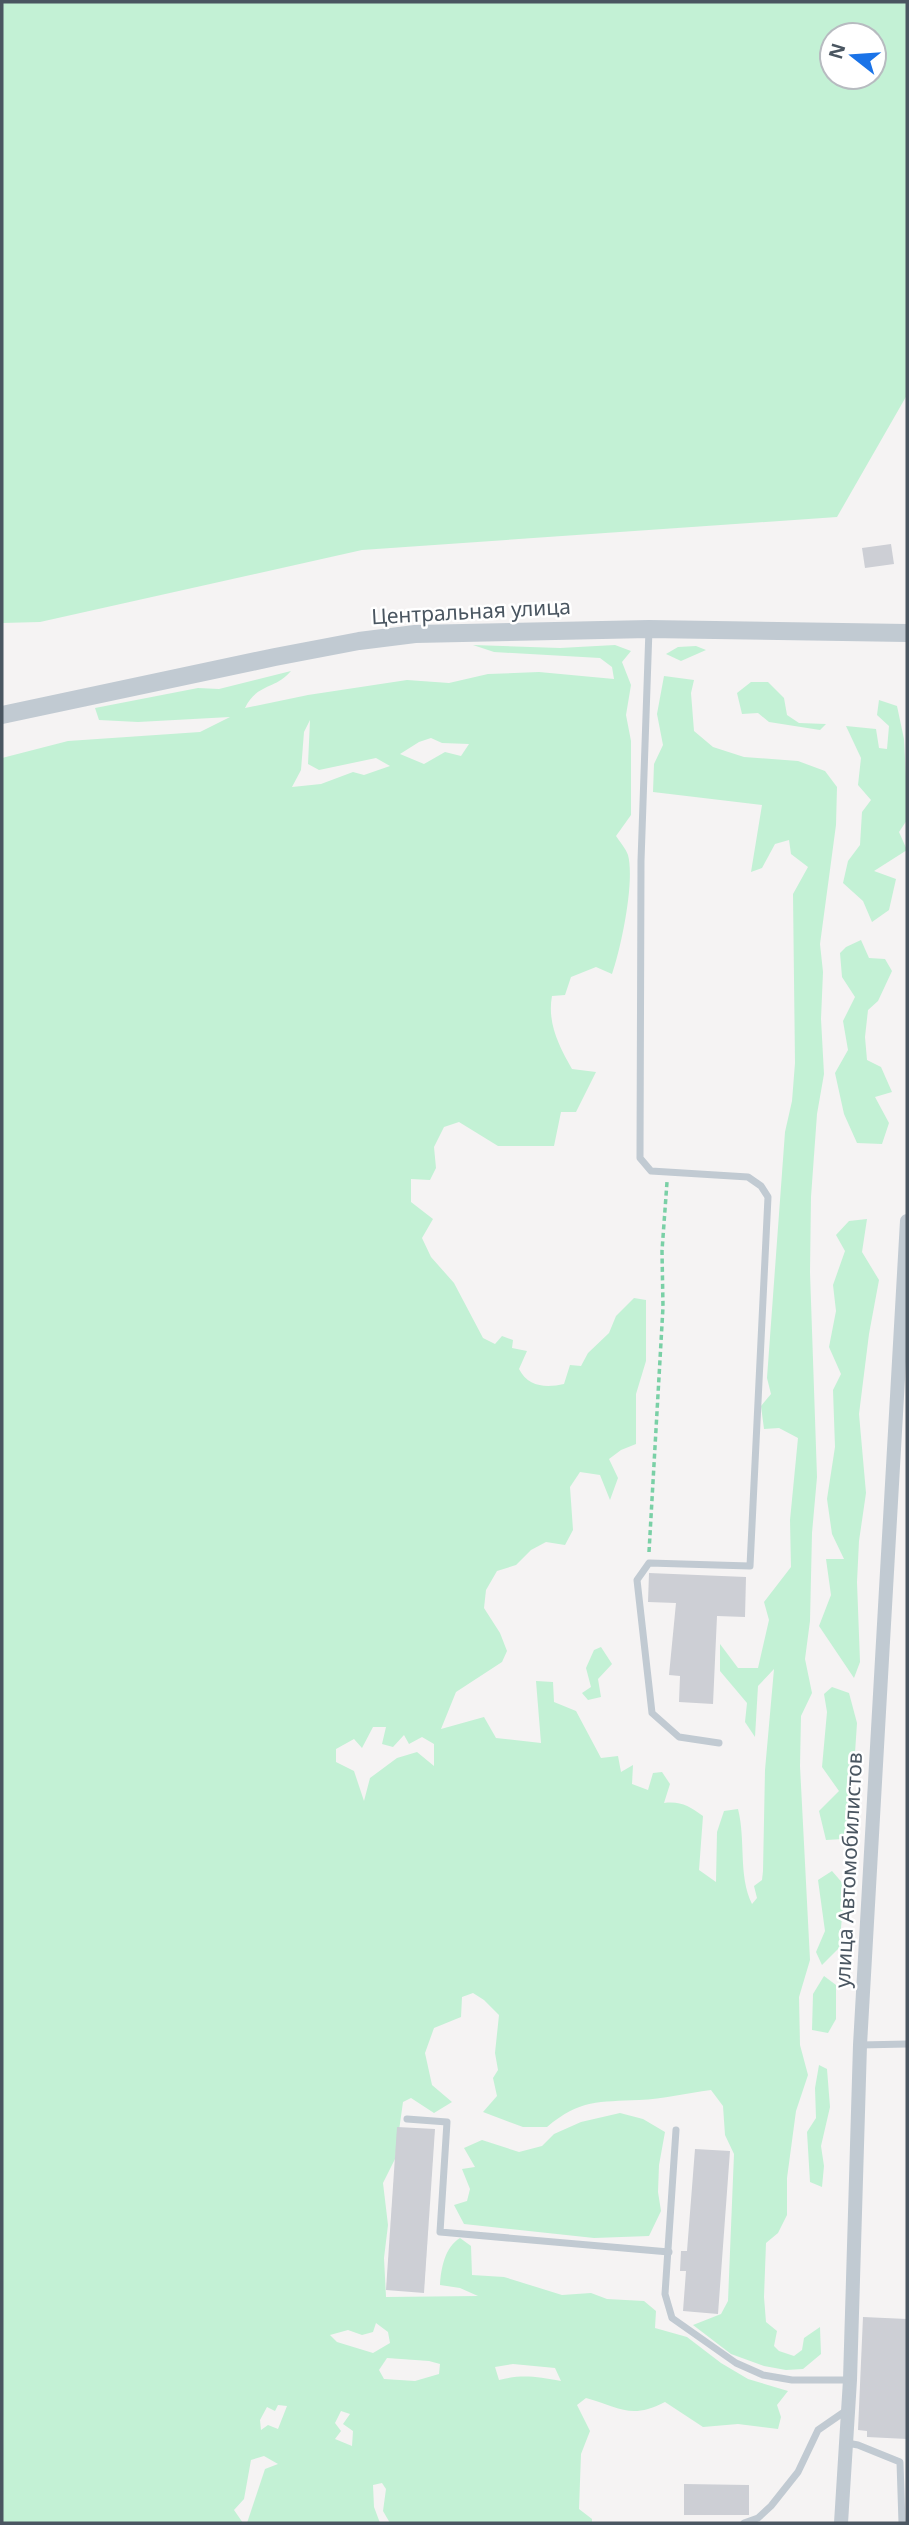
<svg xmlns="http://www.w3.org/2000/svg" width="909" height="2525" font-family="'Noto Sans',sans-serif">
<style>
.green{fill:#c3f1d5;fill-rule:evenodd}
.building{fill:#cdcfd5}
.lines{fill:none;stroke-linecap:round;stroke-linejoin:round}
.path{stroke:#7ad0a6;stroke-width:3.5;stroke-dasharray:5 3.5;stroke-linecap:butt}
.service{stroke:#c1cad2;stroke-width:7}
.minor{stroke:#c1cad2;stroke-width:14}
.tertiary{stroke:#c1cad2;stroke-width:18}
.labels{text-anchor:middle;stroke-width:5;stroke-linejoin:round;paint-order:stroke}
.street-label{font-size:21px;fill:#4a5661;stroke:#fff}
</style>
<rect width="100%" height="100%" fill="#f5f3f3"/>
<g class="green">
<path d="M2,2H907V395L837,517L362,550L40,622L2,623ZM874,35V77H832V35Z"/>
<path d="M473,645L560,648L615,645L631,651L622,662L631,685L626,715L631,741V815L616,836C620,842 626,849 628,855C635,882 621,948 612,974L596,967L571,977L565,995L552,996C547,1023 559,1046 572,1069L596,1072L576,1112H561L554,1146H498L459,1122L444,1127L434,1147L436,1168L430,1180L411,1179V1202L433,1219L422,1238L431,1257L454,1283L483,1338L495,1344L502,1336L513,1340L512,1348L527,1351L519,1369C528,1387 546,1388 564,1384L570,1365L581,1366L588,1353L609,1333L616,1316L634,1298L646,1300V1361L636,1394V1444L621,1450L609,1459L618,1478L610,1500L600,1475L580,1472L570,1487L573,1530L565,1545L546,1542L531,1550L516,1565L497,1571L486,1590L484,1608L500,1633L507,1651L502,1662L456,1692L441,1729L484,1717L496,1738L541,1743L536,1681L553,1682L554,1702L576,1711L601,1758L618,1756L621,1772L633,1765L632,1784L648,1790L653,1773L662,1772L670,1784L664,1803C681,1801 689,1806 703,1816L699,1870L716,1882L717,1832L724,1811L738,1809C746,1841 738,1875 752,1904L757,1898L754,1886L762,1880L763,1871L765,1770L774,1669L758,1686L755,1737L745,1722L747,1703L720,1671V1644L738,1668H758L769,1620L764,1602L791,1567L790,1520L798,1438L779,1428L764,1429L761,1406L771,1394L767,1378L785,1132L792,1101L795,1063L793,894L808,867L791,854L789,840L775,844L762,868L751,872L762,805L653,792L654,764L663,745L657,714L664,676L694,680L691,693L694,731L713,747L744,757L798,761L825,771L837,787L836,825L820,944L823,972L821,1019L824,1074L817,1114L811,1197L810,1272L817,1477L812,1533L810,1621L805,1659L812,1693L801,1716L800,1766L810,1960L799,1997L800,2045L808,2075L796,2111L787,2178V2215L778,2233L766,2243L764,2297L766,2322L777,2331L774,2346L779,2351L794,2356L802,2350L804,2338L820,2327L821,2354L803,2369L786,2370L764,2366L731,2354L693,2325L721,2314L728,2301L734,2154L725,2135L723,2106L711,2090C687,2093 663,2099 639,2100C599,2102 580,2099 547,2127H523L483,2112L497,2096L493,2078L498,2070L495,2053L499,2015L484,2000L473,1993L462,1997L461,2017L434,2028L425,2053L432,2085L452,2102L434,2113L411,2098L403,2102L395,2159L383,2183L388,2225L384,2258L386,2297L478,2296L460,2288L440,2285C441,2268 445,2247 460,2238L471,2246L472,2275L504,2277L562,2295L591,2293L607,2299L644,2301L656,2311L655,2328L687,2337L721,2363L748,2379L788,2391L777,2405L781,2417L778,2429L738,2424L703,2427L665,2402C630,2420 620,2407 586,2398L577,2405L590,2431L581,2454L579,2509L592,2519V2523H390L383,2511L386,2489L382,2483L373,2485L374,2507L380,2523H247L265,2469L278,2464L264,2456L251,2460L244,2499L234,2510L243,2523H2V758L68,741L200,732L230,717L138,722L99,720L95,708L198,688L219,689L291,671C275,690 257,683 245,708L308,695L407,680L449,683L488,674L539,672L614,679L612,667L600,658L494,652ZM310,720L308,764L319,770L376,758L390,766L364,775L353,772L321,784L292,787L301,770L304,732ZM431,738L442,743L469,744L461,756L445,752L424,764L400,754L419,742ZM373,1727H386L382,1744L393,1747L404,1735L409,1744L422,1737L434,1744V1766L417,1752L397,1758L370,1778L364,1801L354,1771L336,1762V1749L354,1739L362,1748ZM376,2323L388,2332L390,2343L373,2353L337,2342L330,2335L348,2330L362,2335L373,2332ZM387,2358L429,2361L440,2364L439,2374L415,2381L384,2379L379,2370ZM513,2364L555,2368L561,2381C537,2377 523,2374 499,2380L495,2367ZM278,2405L287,2406L278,2429L268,2425L261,2430L260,2420L267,2407L275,2411ZM341,2411L350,2414L343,2424L353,2431L352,2446L335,2439L341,2431L335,2423Z"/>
<path d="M696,646L706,650L681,661L666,654L678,647Z"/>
<path d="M751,682H768L784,698L787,715L799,723L826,724L820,730L769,722L758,713L742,714L737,693Z"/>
<path d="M879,700L897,706L904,739L907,796V820L899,832L907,850L874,871L896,879L889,910L872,922L863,901L843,883L848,861L860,845L862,812L871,800L858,785L861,758L846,726L876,729L879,748L887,749L889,726L877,715Z"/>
<path d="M861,940L869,958L885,959L892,971L878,1001L868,1010L865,1037L867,1060L881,1067L892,1092L875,1097L889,1123L882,1144L857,1143L844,1114L835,1073L848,1050L843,1021L855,997L842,977L840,953L846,947Z"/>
<path d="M867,1219L862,1252L879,1280L869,1334L859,1414L866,1493L859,1541L857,1582L860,1662L854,1678L819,1626L831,1595L826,1559H844L832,1534L827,1499L835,1447L833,1390L841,1374L829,1347L836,1311L833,1285L845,1251L836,1235L849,1221Z"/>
<path d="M601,1647L612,1664L598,1679L601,1697L588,1700L582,1693L591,1687L586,1668L594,1650Z"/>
<path d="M832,1687L849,1693L857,1723L852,1798L843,1839L826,1840L819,1811L839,1791L822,1767L827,1712L824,1694Z"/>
<path d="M832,1871L845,1886L839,1948L822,1965L816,1952L825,1931L818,1880Z"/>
<path d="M824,1976L836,1985V2019L828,2033L812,2030L813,1994Z"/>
<path d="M819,2065L827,2069L830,2107L821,2146L824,2166L822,2187L810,2182L807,2132L816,2118L815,2088Z"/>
<path d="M620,2113L643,2119L665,2132L659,2165L658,2192L661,2211L649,2236L594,2238L464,2224L454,2205L467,2201L470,2189L462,2169L475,2167L464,2148L482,2140L519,2152L542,2146L554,2134L581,2122Z"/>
</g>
<g class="building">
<path d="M891,544L894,564L865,568L862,548Z"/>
<path d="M649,1573L746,1577L745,1617L717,1616L713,1704L679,1702L680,1676L669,1675L676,1603L648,1602Z"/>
<path d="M397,2127L435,2129L424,2293L386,2290Z"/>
<path d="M695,2149L730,2151L718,2314L683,2311L686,2271H680L681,2251H687Z"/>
<path d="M863,2317L907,2319V2439L867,2437V2431L858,2430Z"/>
<path d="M684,2484L749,2485V2515H684Z"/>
</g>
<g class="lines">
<path class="path" d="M649,1552L663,1307L662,1251L667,1182"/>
<g class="service">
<path d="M649,629L641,861L640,1158L651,1171L748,1177L761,1186L768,1197L750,1566L649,1563L637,1580L652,1713L679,1737L719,1743"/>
<path d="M860,2045L907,2044"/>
<path d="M407,2119L447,2122L440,2232L669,2252"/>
<path d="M676,2130L665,2294L672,2318L736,2363L763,2375L792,2380H850"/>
<path d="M847,2443L858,2445L900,2462L902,2523"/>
<path d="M744,2523L758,2518L771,2506L798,2472L818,2430L847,2410"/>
</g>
<path class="minor" d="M841,2523L850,2380L860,2045L907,1221"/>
<path class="tertiary" d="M2,715L275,657L359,641L415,634L649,629L907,633"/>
</g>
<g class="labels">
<g class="street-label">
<text transform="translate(471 612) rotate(-3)" y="7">Центральная улица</text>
<text transform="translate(849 1870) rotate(-87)" y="7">улица Автомобилистов</text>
</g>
</g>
<rect width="909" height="2525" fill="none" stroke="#4a5661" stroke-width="7"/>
<g transform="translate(853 56) rotate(287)"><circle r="33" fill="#ffffff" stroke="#b7bbc0" stroke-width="2"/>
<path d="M0-5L12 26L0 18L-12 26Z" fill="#1a73e8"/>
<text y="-10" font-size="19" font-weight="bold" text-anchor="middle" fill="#4a5661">N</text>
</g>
</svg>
